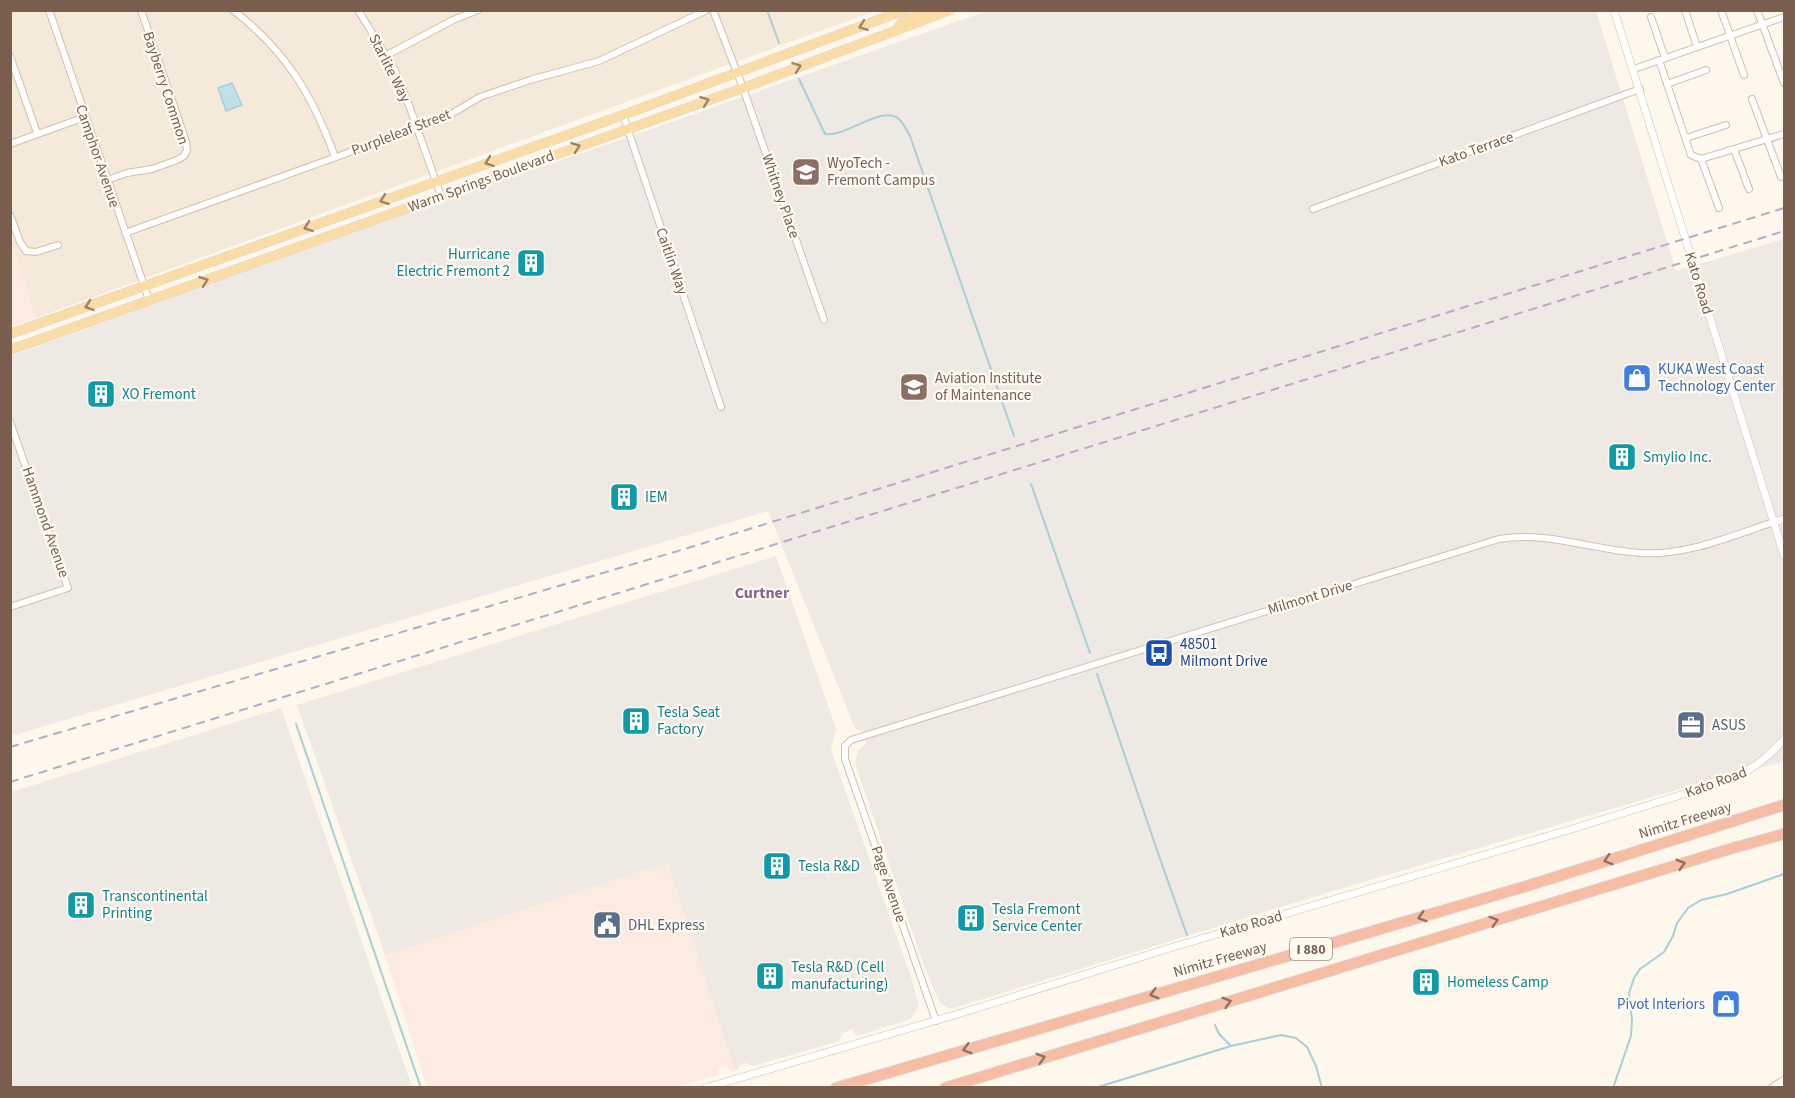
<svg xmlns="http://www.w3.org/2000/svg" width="1795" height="1098" font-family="'Source Sans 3',sans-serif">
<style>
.residential{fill:#f5e9da}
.commercial{fill:#fdeae0}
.industrial{fill:#efe9e4}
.water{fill:#bfe0e7;stroke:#a5d0d9;stroke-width:1.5}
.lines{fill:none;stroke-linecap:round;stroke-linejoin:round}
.stream{stroke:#a5d0d9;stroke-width:2}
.minor-casing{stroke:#d0bfb0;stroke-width:8}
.tertiary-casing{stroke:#d0bfb0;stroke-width:8}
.secondary-casing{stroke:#d3c0ae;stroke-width:10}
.primary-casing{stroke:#dcd5d1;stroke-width:10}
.motorway-casing{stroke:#dcd5d1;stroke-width:12}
.minor{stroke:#fff;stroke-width:6}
.tertiary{stroke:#fff;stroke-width:7}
.secondary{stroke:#fff;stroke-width:8}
.primary{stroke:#fadda6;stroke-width:9}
.motorway{stroke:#f6bca4;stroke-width:10}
.rail{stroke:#bba8c9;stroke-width:2;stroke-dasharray:9 6;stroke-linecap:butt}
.oneway{stroke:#a08468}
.oneway2{stroke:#92715e}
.labels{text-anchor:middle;stroke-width:4.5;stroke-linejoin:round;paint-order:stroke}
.shield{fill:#fffbf3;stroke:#a18d7f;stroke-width:1.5}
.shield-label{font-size:14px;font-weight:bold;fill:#795e4d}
.street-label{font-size:15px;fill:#795e4d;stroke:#fffbf3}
.education-label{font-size:15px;fill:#785e54;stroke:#fffbf3;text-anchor:start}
.culture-label{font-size:15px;fill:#0d838f;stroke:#fffbf3;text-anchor:start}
.shop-label{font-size:15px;fill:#366cbe;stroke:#fffbf3;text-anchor:start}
.transit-label{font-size:15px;fill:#164399;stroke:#fffbf3;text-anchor:start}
.service-label{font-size:15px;fill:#4e5e75;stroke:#fffbf3;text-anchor:start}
.neighbourhood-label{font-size:16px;font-weight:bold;fill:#866694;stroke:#fffbf3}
</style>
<rect width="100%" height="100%" fill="#fdf7ec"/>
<path class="residential" d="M10,11H875L36,318L11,241Z"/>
<g class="commercial">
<path d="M11,241L36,318L11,327H10Z"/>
<path d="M669,863L735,1070L730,1071L727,1065L718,1067L719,1075L676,1087H427L385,955Z"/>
</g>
<g class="industrial">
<path d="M987,11H1596L1676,271L1784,239V762L1727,775L1336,890L954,1008H948L940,1003L925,969L855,763L858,750L866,744L862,730H857L854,726L768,511L11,736V356L396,216L623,139Z"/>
<path d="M776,556L836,728L831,750L911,977L919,1006L911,1019L860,1035L855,1034L852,1029L843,1033L839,1041L753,1066L746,1063L739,1065V1069L735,1070L668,863L385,955L297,705Z"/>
<path d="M281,708L412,1087H11V792Z"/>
</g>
<path class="water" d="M232,83L242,105L226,111L218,88Z"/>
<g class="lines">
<g class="stream">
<path d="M767,10L779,43"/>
<path d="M799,79L825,134C846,138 883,103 900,120C904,124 907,131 910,136L1014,436"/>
<path d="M1031,484L1090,653"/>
<path d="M1097,674L1158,853L1187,935"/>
<path d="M296,724L421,1088"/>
<path d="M1215,1025L1219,1034L1231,1046"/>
<path d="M1095,1088L1231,1046L1281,1035L1296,1038L1307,1047L1316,1066L1322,1088"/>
<path d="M1613,1088L1631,1036L1632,1020L1629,993L1634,978L1640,969L1664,952L1673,936L1677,923L1688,908L1701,900L1727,894L1784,874"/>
</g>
<g class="minor-casing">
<g id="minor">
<path d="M49,10L149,300"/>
<path d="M233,10C286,51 313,96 335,157"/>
<path d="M358,10L395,70L410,108L441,196"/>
<path d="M713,10L743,88L824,320"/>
<path d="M1685,10L1697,47"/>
<path d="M1721,10L1744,75"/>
<path d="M1757,10L1784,83"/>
<path d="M1651,17L1665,58"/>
<path d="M387,55L453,20L478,10"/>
<path d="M10,56L37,133"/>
<path d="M1659,60L1691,155L1701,159L1784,134"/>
<path d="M1634,69L1784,17"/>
<path d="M1667,84L1706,70"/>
<path d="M1752,99L1781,177"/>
<path d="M623,115L721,407"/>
<path d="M1686,138L1726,125"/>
<path d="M10,144L85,117"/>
<path d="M1734,149L1749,189"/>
<path d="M1701,159L1719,208"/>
<path d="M107,180L127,173L152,169L177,160L184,156L187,150L186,142L177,115L141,10"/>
<path d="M1313,209L1640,89"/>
<path d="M10,215L20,242L26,251L36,252L58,245"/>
<path d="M125,233L417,128L446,117L480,97L530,80L599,61L707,10"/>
<path d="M10,422L68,588L10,607"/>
<path d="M936,1021L845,759V746L851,740L1499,539C1548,531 1592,550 1641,553C1686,556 1732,536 1774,522"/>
</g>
</g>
<g class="tertiary-casing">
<g id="tertiary">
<path d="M1614,10L1784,555"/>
<path d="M1774,522L1784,519"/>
<path d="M705,1088L958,1014L1170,948L1572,829L1732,779C1753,769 1769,757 1784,739"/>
</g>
</g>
<g class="secondary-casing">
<path id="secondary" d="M1773,1088L1784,1081"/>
</g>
<g class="primary-casing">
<g id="primary">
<path d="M897,30L902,22L929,10"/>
<path d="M10,334L623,115L905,10"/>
<path d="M10,350L743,88L950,10"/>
</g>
</g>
<g class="motorway-casing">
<g id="motorway">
<path d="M836,1088L1527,886L1784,805"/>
<path d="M945,1088L1733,848L1784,834"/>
</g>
</g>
<use href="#minor" class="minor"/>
<use href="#tertiary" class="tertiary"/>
<use href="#secondary" class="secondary"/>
<use href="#primary" class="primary"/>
<use href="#motorway" class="motorway"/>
<g class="rail">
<path d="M10,747L688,548L1784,208"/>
<path d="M10,782L1784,231"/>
</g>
</g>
<defs><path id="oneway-chevron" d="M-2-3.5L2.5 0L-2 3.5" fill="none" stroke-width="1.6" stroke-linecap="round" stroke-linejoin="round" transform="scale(1.5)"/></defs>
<g class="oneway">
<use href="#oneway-chevron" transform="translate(863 26) rotate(160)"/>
<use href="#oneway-chevron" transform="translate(797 67) rotate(-20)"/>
<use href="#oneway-chevron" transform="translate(705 101) rotate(-20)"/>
<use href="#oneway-chevron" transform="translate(576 147) rotate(-20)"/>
<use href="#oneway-chevron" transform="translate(489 162) rotate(160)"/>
<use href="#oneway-chevron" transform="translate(384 200) rotate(160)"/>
<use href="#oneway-chevron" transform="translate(308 227) rotate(160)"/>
<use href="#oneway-chevron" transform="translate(204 281) rotate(-20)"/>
<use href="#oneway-chevron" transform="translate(89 306) rotate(161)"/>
</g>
<g class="oneway2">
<use href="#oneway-chevron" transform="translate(1608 860) rotate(162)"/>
<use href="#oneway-chevron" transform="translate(1681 864) rotate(-17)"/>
<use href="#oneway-chevron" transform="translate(1422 917) rotate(164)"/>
<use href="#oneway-chevron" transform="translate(1494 921) rotate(-17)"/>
<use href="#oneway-chevron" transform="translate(1154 994) rotate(164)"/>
<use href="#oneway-chevron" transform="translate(1227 1002) rotate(-17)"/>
<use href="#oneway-chevron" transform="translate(967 1049) rotate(164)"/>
<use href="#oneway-chevron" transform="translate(1041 1058) rotate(-17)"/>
</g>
<defs>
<g id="school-square" transform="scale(1.5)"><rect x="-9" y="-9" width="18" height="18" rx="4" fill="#8d6e63" stroke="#fffbf3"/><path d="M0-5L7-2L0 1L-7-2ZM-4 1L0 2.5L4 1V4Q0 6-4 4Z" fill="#fff"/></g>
<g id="building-square" transform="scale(1.5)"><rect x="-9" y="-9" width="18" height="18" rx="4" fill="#0f9aa8" stroke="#fffbf3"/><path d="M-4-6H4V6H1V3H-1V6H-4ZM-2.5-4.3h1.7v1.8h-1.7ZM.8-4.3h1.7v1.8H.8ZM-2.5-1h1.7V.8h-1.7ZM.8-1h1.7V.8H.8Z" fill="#fff"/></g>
<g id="shop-square" transform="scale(1.5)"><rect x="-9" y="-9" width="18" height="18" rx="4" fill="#3f7fe0" stroke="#fffbf3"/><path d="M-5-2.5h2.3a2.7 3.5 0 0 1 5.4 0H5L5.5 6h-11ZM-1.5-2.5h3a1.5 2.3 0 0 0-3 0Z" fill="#fff"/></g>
<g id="university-square" transform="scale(1.5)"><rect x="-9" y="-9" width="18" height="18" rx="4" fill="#8d6e63" stroke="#fffbf3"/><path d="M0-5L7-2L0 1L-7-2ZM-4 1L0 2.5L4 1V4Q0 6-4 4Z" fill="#fff"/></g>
<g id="bus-square" transform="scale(1.5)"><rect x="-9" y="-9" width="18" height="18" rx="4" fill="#1a4fb4" stroke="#fffbf3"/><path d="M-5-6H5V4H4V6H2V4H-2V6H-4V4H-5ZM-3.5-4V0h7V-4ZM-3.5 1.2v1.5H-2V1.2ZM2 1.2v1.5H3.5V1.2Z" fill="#fff"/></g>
<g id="office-square" transform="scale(1.5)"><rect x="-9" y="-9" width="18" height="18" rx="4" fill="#5c6f8a" stroke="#fffbf3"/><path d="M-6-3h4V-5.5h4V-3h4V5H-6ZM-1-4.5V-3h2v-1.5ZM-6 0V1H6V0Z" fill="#fff"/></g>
<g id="civic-square" transform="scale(1.5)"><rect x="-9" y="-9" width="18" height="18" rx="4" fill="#5c6f8a" stroke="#fffbf3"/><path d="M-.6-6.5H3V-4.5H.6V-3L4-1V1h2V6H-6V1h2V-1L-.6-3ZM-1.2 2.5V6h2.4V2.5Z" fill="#fff"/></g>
</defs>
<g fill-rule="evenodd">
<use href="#school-square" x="806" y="172"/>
<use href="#building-square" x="531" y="263"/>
<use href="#shop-square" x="1637" y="378"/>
<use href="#university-square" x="914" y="387"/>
<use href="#building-square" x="101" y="394"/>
<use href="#building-square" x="1622" y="457"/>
<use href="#building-square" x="624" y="497"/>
<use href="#bus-square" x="1159" y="653"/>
<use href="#building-square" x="636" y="721"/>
<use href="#office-square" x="1691" y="725"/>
<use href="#building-square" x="777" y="866"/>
<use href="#building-square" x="81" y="905"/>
<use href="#building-square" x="971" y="918"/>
<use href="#civic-square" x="607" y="925"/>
<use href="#building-square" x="770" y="976"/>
<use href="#building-square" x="1426" y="982"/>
<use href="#shop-square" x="1726" y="1004"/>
</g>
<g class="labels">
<rect class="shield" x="1290" y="938" width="42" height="22" rx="4.5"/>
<g class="shield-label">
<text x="1311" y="954">I 880</text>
</g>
<g class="street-label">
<text transform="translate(390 68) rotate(63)" y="5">Starlite Way</text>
<text transform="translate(166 88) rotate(72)" y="5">Bayberry Common</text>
<text transform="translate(401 132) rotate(-21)" y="5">Purpleleaf Street</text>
<text transform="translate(1476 149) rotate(-20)" y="5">Kato Terrace</text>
<text transform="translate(98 156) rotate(71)" y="5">Camphor Avenue</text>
<text transform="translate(481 181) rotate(-20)" y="5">Warm Springs Boulevard</text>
<text transform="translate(781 196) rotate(71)" y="5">Whitney Place</text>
<text transform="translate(672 261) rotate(71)" y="5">Caitlin Way</text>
<text transform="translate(1699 283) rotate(73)" y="5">Kato Road</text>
<text transform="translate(46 522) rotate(71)" y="5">Hammond Avenue</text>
<text transform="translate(1310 597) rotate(-17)" y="5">Milmont Drive</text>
<text transform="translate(1716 782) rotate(-20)" y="5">Kato Road</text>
<text transform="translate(1685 820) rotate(-17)" y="5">Nimitz Freeway</text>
<text transform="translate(889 884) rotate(71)" y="5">Page Avenue</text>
<text transform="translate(1251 924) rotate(-16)" y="5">Kato Road</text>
<text transform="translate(1220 959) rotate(-16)" y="5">Nimitz Freeway</text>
</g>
<g class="education-label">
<text x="827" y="168">WyoTech -<tspan x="827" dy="17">Fremont Campus</tspan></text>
<text x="935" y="383">Aviation Institute<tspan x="935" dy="17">of Maintenance</tspan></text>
</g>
<g class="culture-label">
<text x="510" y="259" text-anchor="end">Hurricane<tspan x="510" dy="17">Electric Fremont 2</tspan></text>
<text x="122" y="399">XO Fremont</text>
<text x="1643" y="462">Smylio Inc.</text>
<text x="645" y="502">IEM</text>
<text x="657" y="717">Tesla Seat<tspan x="657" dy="17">Factory</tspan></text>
<text x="798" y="871">Tesla R&amp;D</text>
<text x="102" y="901">Transcontinental<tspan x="102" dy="17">Printing</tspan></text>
<text x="992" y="914">Tesla Fremont<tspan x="992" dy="17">Service Center</tspan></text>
<text x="791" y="972">Tesla R&amp;D (Cell<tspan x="791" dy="17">manufacturing)</tspan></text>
<text x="1447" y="987">Homeless Camp</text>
</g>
<g class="shop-label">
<text x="1658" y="374">KUKA West Coast<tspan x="1658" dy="17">Technology Center</tspan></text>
<text x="1705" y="1009" text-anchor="end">Pivot Interiors</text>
</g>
<g class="transit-label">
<text x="1180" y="649">48501<tspan x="1180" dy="17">Milmont Drive</tspan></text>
</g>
<g class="service-label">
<text x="1712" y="730">ASUS</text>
<text x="628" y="930">DHL Express</text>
</g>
<g class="neighbourhood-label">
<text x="762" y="598">Curtner</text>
</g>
</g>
<rect width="1795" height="1098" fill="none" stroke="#795e4d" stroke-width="24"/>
</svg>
